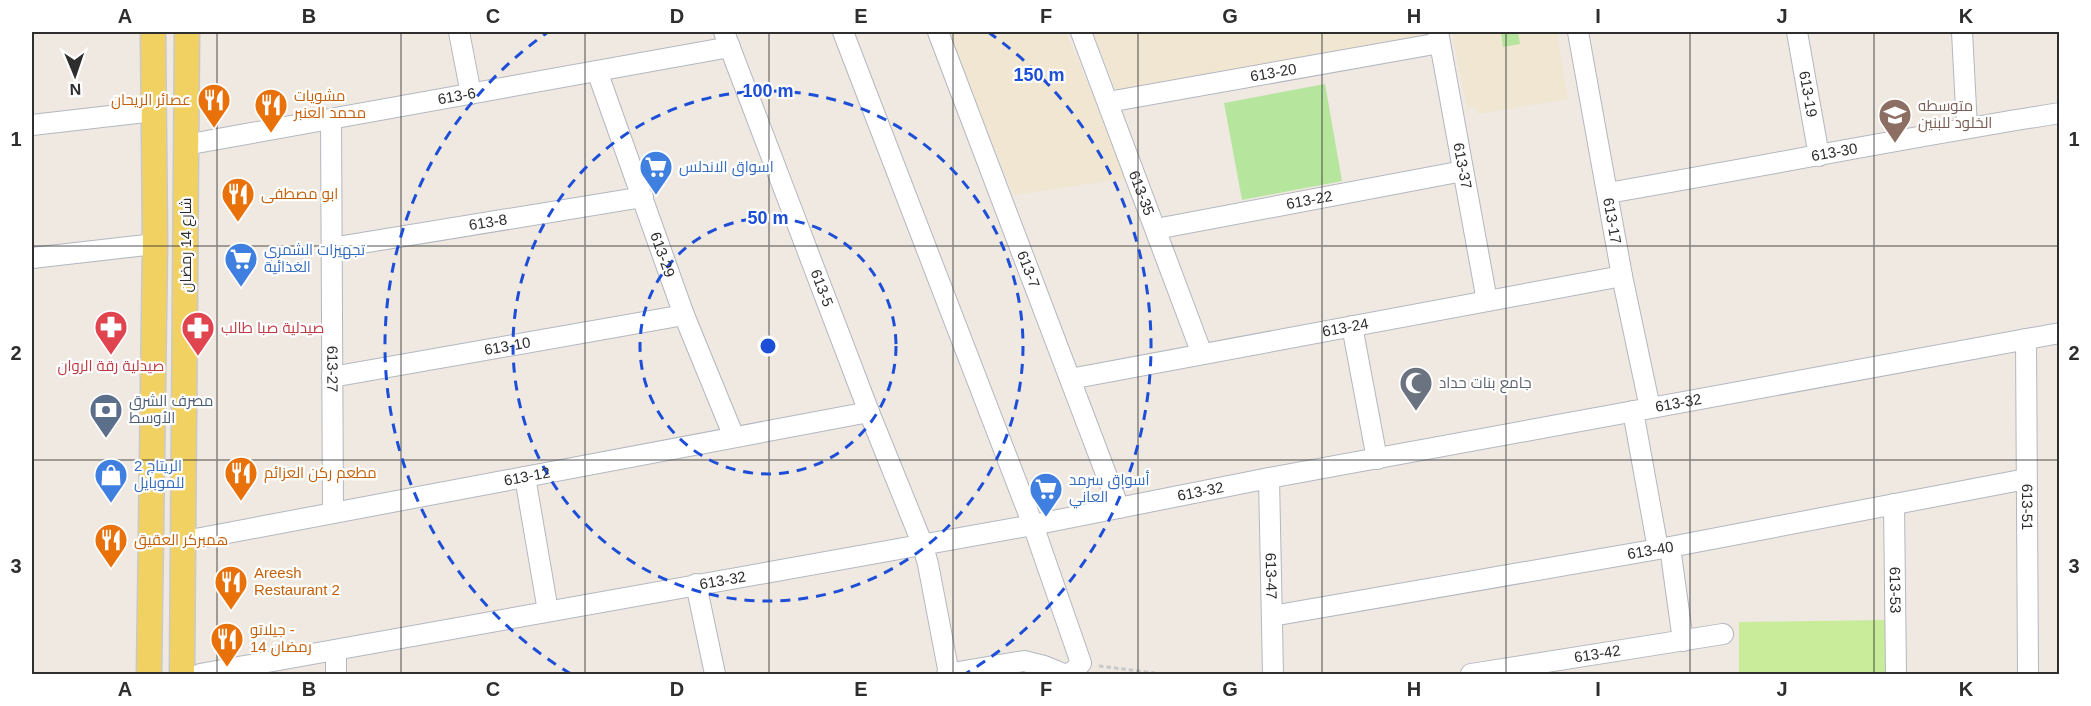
<svg xmlns="http://www.w3.org/2000/svg" width="2091" height="706" font-family="Helvetica,Cairo,sans-serif">
<style>
.education{fill:#f0e6d1}
.green{fill:#b6e59e}
.pitch{fill:#c9ec9a}
.lines{fill:none;stroke-linecap:round;stroke-linejoin:round}
.minor-casing{stroke:#b4b7c1;stroke-width:22}
.major-casing{stroke:#c9c9c9;stroke-width:27}
.path{stroke:#c9c9c9;stroke-width:3;stroke-dasharray:4.5 3;stroke-linecap:butt}
.minor{stroke:#fff;stroke-width:20}
.major{stroke:#f2d163;stroke-width:24}
.grid{fill:none;stroke:#2e2e2e;stroke-width:1.5;stroke-opacity:0.55}
.ring{fill:none;stroke:#1d4ed8;stroke-width:3;stroke-dasharray:10 8}
.labels{text-anchor:middle;stroke-width:4.5;stroke-linejoin:round;paint-order:stroke}
.street-label{font-size:15px;fill:#2e2e2e;stroke:#fff}
.food-label{font-size:15px;fill:#c56008;stroke:#fff;text-anchor:start}
.education-label{font-size:15px;fill:#785e54;stroke:#fff;text-anchor:start}
.shop-label{font-size:15px;fill:#366cbe;stroke:#fff;text-anchor:start}
.health-label{font-size:15px;fill:#be3a42;stroke:#fff;text-anchor:start}
.worship-label{font-size:15px;fill:#5b616d;stroke:#fff;text-anchor:start}
.service-label{font-size:15px;fill:#4e5e75;stroke:#fff;text-anchor:start}
.centre{fill:#1d4ed8;stroke:#fff;stroke-width:3}
.ring-label{font-size:18px;text-anchor:middle;font-weight:bold;fill:#1d4ed8;stroke:#fff;stroke-width:4.5;stroke-linejoin:round;paint-order:stroke}
.neatline{fill:none;stroke:#2e2e2e;stroke-width:2}
.grid-label{font-size:20px;text-anchor:middle;font-weight:bold;fill:#2e2e2e}
</style>
<rect width="100%" height="100%" fill="#efe9e1"/>
<g class="education">
<path d="M948,32H1066L1128,178L1013,195Z"/>
<path d="M1093,32H1427V35L1123,91H1118L1114,86Z"/>
<path d="M1452,32H1557L1568,99L1477,114L1476,107L1467,108Z"/>
</g>
<g class="green">
<path d="M1501,32H1518L1520,44L1503,47Z"/>
<path d="M1325,84L1342,181L1242,200L1224,103Z"/>
</g>
<path class="pitch" d="M1886,620V674H1739V622Z"/>
<g class="lines">
<g class="minor-casing">
<g id="minor">
<path d="M459,32L471,94"/>
<path id="s1" d="M724,32L869,412L922,543L928,564L949,674"/>
<path d="M843,32L1033,525L1081,663L1072,673L1063,674L1056,671"/>
<path id="s2" d="M938,32L1119,508"/>
<path id="s3" d="M1081,32L1202,354"/>
<path id="s4" d="M1438,32L1487,301"/>
<path id="s5" d="M1578,32L1622,276L1650,408"/>
<path id="s6" d="M1797,32L1819,156"/>
<path d="M1962,32L1967,127"/>
<path id="s7" d="M597,71L684,315L734,437"/>
<path id="s8" d="M1108,102L1440,43"/>
<path id="s9" d="M331,119L333,513"/>
<path d="M32,125L154,111"/>
<path id="s10" d="M185,145L730,47"/>
<path id="s11" d="M1608,193C1759,167 1909,137 2060,113"/>
<path id="s12" d="M1156,229L1463,171"/>
<path id="s13" d="M331,248L643,197"/>
<path d="M32,258L155,244"/>
<path d="M1352,326L1377,459"/>
<path id="s14" d="M2026,339L2028,674"/>
<path id="s15" d="M332,377L684,315"/>
<path id="s16" d="M1070,379L1622,276"/>
<path d="M1633,411L1658,549"/>
<path d="M525,477L548,611"/>
<path id="s17" d="M1269,478L1273,674"/>
<path id="s18" d="M1894,504L1896,674"/>
<path id="s19" d="M185,541L869,412"/>
<path d="M1670,547L1683,641"/>
<path d="M696,584L715,674"/>
<path id="s20" d="M1272,616L1670,547L2026,479"/>
<path id="s21" d="M200,674L1033,525L1269,478L2060,333"/>
<path d="M336,674V650"/>
<path d="M947,674L1024,661L1044,666L1056,671L1057,674"/>
<path id="s22" d="M1471,674L1723,634"/>
</g>
</g>
<g class="major-casing">
<g id="major">
<path d="M149,674L155,244L153,32"/>
<path d="M182,674L187,32"/>
</g>
</g>
<path class="path" d="M1099,666L1163,674"/>
<use href="#minor" class="minor"/>
<use href="#major" class="major"/>
</g>
<path class="grid" d="M217,32V674M401,32V674M585,32V674M769,32V674M953,32V674M1138,32V674M1322,32V674M1506,32V674M1690,32V674M1874,32V674M32,246H2060M32,460H2060"/>
<g class="ring">
<circle cx="768" cy="346" r="128"/>
<circle cx="768" cy="346" r="255"/>
<path d="M571 674A383 383 0 0 1 548 32M988 32A383 383 0 0 1 965 674"/>
</g>
<defs>
<g id="restaurant-pin" transform="scale(1.725)"><path d="M0 17L-7.5 6A9.5 9.5 0 1 1 7.5 6Z" fill="#e8710a" stroke="#fff"/><path d="M-5-6h1v4h1v-4h1v4h1v-4h1v5L-1.5 .5V6h-2V.5L-5-1ZM5-6V6H3V1.5H1.5Q1.5-4 5-6Z" fill="#fff"/></g>
<g id="school-pin" transform="scale(1.725)"><path d="M0 17L-7.5 6A9.5 9.5 0 1 1 7.5 6Z" fill="#8d6e63" stroke="#fff"/><path d="M0-5L7-2L0 1L-7-2ZM-4 1L0 2.5L4 1V4Q0 6-4 4Z" fill="#fff"/></g>
<g id="supermarket-pin" transform="scale(1.725)"><path d="M0 17L-7.5 6A9.5 9.5 0 1 1 7.5 6Z" fill="#3f7fe0" stroke="#fff"/><path d="M-6-5.5h2.5l.6 2H6L4.5 2H-2.5L-4.4-4H-6ZM-1.5 3.2a1.3 1.3 0 1 0 .1 0ZM3 3.2a1.3 1.3 0 1 0 .1 0Z" fill="#fff"/></g>
<g id="pharmacy-pin" transform="scale(1.725)"><path d="M0 17L-7.5 6A9.5 9.5 0 1 1 7.5 6Z" fill="#e0444e" stroke="#fff"/><path d="M-2-6h4v4h4v4h-4v4h-4v-4h-4v-4h4Z" fill="#fff"/></g>
<g id="mosque-pin" transform="scale(1.725)"><path d="M0 17L-7.5 6A9.5 9.5 0 1 1 7.5 6Z" fill="#6b7280" stroke="#fff"/><path d="M3.5-4.9A6 6 0 1 0 3.5 4.9A5 5 0 1 1 3.5-4.9Z" fill="#fff"/></g>
<g id="bank-pin" transform="scale(1.725)"><path d="M0 17L-7.5 6A9.5 9.5 0 1 1 7.5 6Z" fill="#5c6f8a" stroke="#fff"/><path d="M-6-4H6V4H-6ZM0-2.3a2.3 2.3 0 1 0 0 4.6a2.3 2.3 0 1 0 0-4.6Z" fill="#fff"/></g>
<g id="shop-pin" transform="scale(1.725)"><path d="M0 17L-7.5 6A9.5 9.5 0 1 1 7.5 6Z" fill="#3f7fe0" stroke="#fff"/><path d="M-5-2.5h2.3a2.7 3.5 0 0 1 5.4 0H5L5.5 6h-11ZM-1.5-2.5h3a1.5 2.3 0 0 0-3 0Z" fill="#fff"/></g>
</defs>
<g fill-rule="evenodd">
<use href="#restaurant-pin" x="214" y="100"/>
<use href="#restaurant-pin" x="271" y="105"/>
<use href="#school-pin" x="1895" y="115"/>
<use href="#supermarket-pin" x="656" y="167"/>
<use href="#restaurant-pin" x="238" y="194"/>
<use href="#supermarket-pin" x="241" y="259"/>
<use href="#pharmacy-pin" x="111" y="327"/>
<use href="#pharmacy-pin" x="198" y="328"/>
<use href="#mosque-pin" x="1416" y="383"/>
<use href="#bank-pin" x="106" y="410"/>
<use href="#restaurant-pin" x="241" y="473"/>
<use href="#shop-pin" x="111" y="475"/>
<use href="#supermarket-pin" x="1046" y="489"/>
<use href="#restaurant-pin" x="111" y="540"/>
<use href="#restaurant-pin" x="231" y="582"/>
<use href="#restaurant-pin" x="227" y="639"/>
</g>
<g class="labels">
<g class="street-label">
<text dy="5" stroke="none"><textPath href="#s8" startOffset="168">613-20</textPath></text>
<text dy="5" stroke="none"><textPath href="#s6" startOffset="63">613-19</textPath></text>
<text dy="5" stroke="none"><textPath href="#s10" startOffset="276">613-6</textPath></text>
<text dy="5" stroke="none"><textPath href="#s11" startOffset="230">613-30</textPath></text>
<text dy="5" stroke="none"><textPath href="#s4" startOffset="136">613-37</textPath></text>
<text dy="5" stroke="none"><textPath href="#s3" startOffset="172">613-35</textPath></text>
<text dy="5" stroke="none"><textPath href="#s12" startOffset="156">613-22</textPath></text>
<text dy="5" stroke="none"><textPath href="#s5" startOffset="192">613-17</textPath></text>
<text dy="5" stroke="none"><textPath href="#s13" startOffset="159">613-8</textPath></text>
<text transform="translate(186 245) rotate(-90)" y="5">شارع 14 رمضان</text>
<text dy="5" stroke="none"><textPath href="#s7" startOffset="195">613-29</textPath></text>
<text dy="5" stroke="none"><textPath href="#s2" startOffset="254">613-7</textPath></text>
<text dy="5" stroke="none"><textPath href="#s1" startOffset="274">613-5</textPath></text>
<text dy="5" stroke="none"><textPath href="#s16" startOffset="280">613-24</textPath></text>
<text dy="5" stroke="none"><textPath href="#s15" startOffset="178">613-10</textPath></text>
<text dy="5" stroke="none"><textPath href="#s9" startOffset="250">613-27</textPath></text>
<text dy="5" stroke="none"><textPath href="#s21" startOffset="1503">613-32</textPath></text>
<text dy="5" stroke="none"><textPath href="#s19" startOffset="348">613-12</textPath></text>
<text dy="5" stroke="none"><textPath href="#s21" startOffset="1017">613-32</textPath></text>
<text dy="5" stroke="none"><textPath href="#s14" startOffset="168">613-51</textPath></text>
<text dy="5" stroke="none"><textPath href="#s20" startOffset="384">613-40</textPath></text>
<text dy="5" stroke="none"><textPath href="#s17" startOffset="98">613-47</textPath></text>
<text dy="5" stroke="none"><textPath href="#s21" startOffset="531">613-32</textPath></text>
<text dy="5" stroke="none"><textPath href="#s18" startOffset="86">613-53</textPath></text>
<text dy="5" stroke="none"><textPath href="#s22" startOffset="128">613-42</textPath></text>
</g>
<g class="food-label">
<text x="294" y="101">مشويات<tspan x="294" dy="17">محمد العنبر</tspan></text>
<text x="191" y="105" text-anchor="end">عصائر الريحان</text>
<text x="261" y="199">ابو مصطفى</text>
<text x="264" y="478">مطعم ركن العزائم</text>
<text x="134" y="545">همبركر العقيق</text>
<text x="254" y="578">Areesh<tspan x="254" dy="17">Restaurant 2</tspan></text>
<text x="250" y="635">جيلاتو -<tspan x="250" dy="17">14 رمضان</tspan></text>
</g>
<g class="education-label">
<text x="1918" y="111">متوسطه<tspan x="1918" dy="17">الخلود للبنين</tspan></text>
</g>
<g class="shop-label">
<text x="679" y="172">اسواق الاندلس</text>
<text x="264" y="255">تجهيزات الشمري<tspan x="264" dy="17">الغذائية</tspan></text>
<text x="134" y="471">الريتاج 2<tspan x="134" dy="17">للموبايل</tspan></text>
<text x="1069" y="485">أسواق سرمد<tspan x="1069" dy="17">العاني</tspan></text>
</g>
<g class="health-label">
<text x="221" y="333">صيدلية صبا طالب</text>
<text x="111" y="371" text-anchor="middle">صيدلية رقة الروان</text>
</g>
<g class="worship-label">
<text x="1439" y="388">جامع بنات حداد</text>
</g>
<g class="service-label">
<text x="129" y="406">مصرف الشرق<tspan x="129" dy="17">الأوسط</tspan></text>
</g>
</g>
<circle cx="768" cy="346" r="9" class="centre"/>
<g class="ring-label">
<text x="1039" y="81">150 m</text>
<text x="768" y="97">100 m</text>
<text x="768" y="224">50 m</text>
</g>
<rect width="2091" height="706" fill="none" stroke="#ffffff" stroke-width="66"/>
<g transform="translate(75 75) rotate(178)" stroke="#ffffff" stroke-width="4.5" paint-order="stroke">
<path d="M0-4.5L10 22L0 15L-10 22Z" fill="#2e2e2e"/>
<text y="-9" font-size="16" font-weight="bold" text-anchor="middle" fill="#2e2e2e">N</text>
</g>
<rect x="33" y="33" width="2025" height="640" class="neatline"/>
<g class="grid-label">
<text x="125" y="23">A</text>
<text x="309" y="23">B</text>
<text x="493" y="23">C</text>
<text x="677" y="23">D</text>
<text x="861" y="23">E</text>
<text x="1046" y="23">F</text>
<text x="1230" y="23">G</text>
<text x="1414" y="23">H</text>
<text x="1598" y="23">I</text>
<text x="1782" y="23">J</text>
<text x="1966" y="23">K</text>
<text x="16" y="146">1</text>
<text x="2074" y="146">1</text>
<text x="16" y="360">2</text>
<text x="2074" y="360">2</text>
<text x="16" y="573">3</text>
<text x="2074" y="573">3</text>
<text x="125" y="696">A</text>
<text x="309" y="696">B</text>
<text x="493" y="696">C</text>
<text x="677" y="696">D</text>
<text x="861" y="696">E</text>
<text x="1046" y="696">F</text>
<text x="1230" y="696">G</text>
<text x="1414" y="696">H</text>
<text x="1598" y="696">I</text>
<text x="1782" y="696">J</text>
<text x="1966" y="696">K</text>
</g>
</svg>
